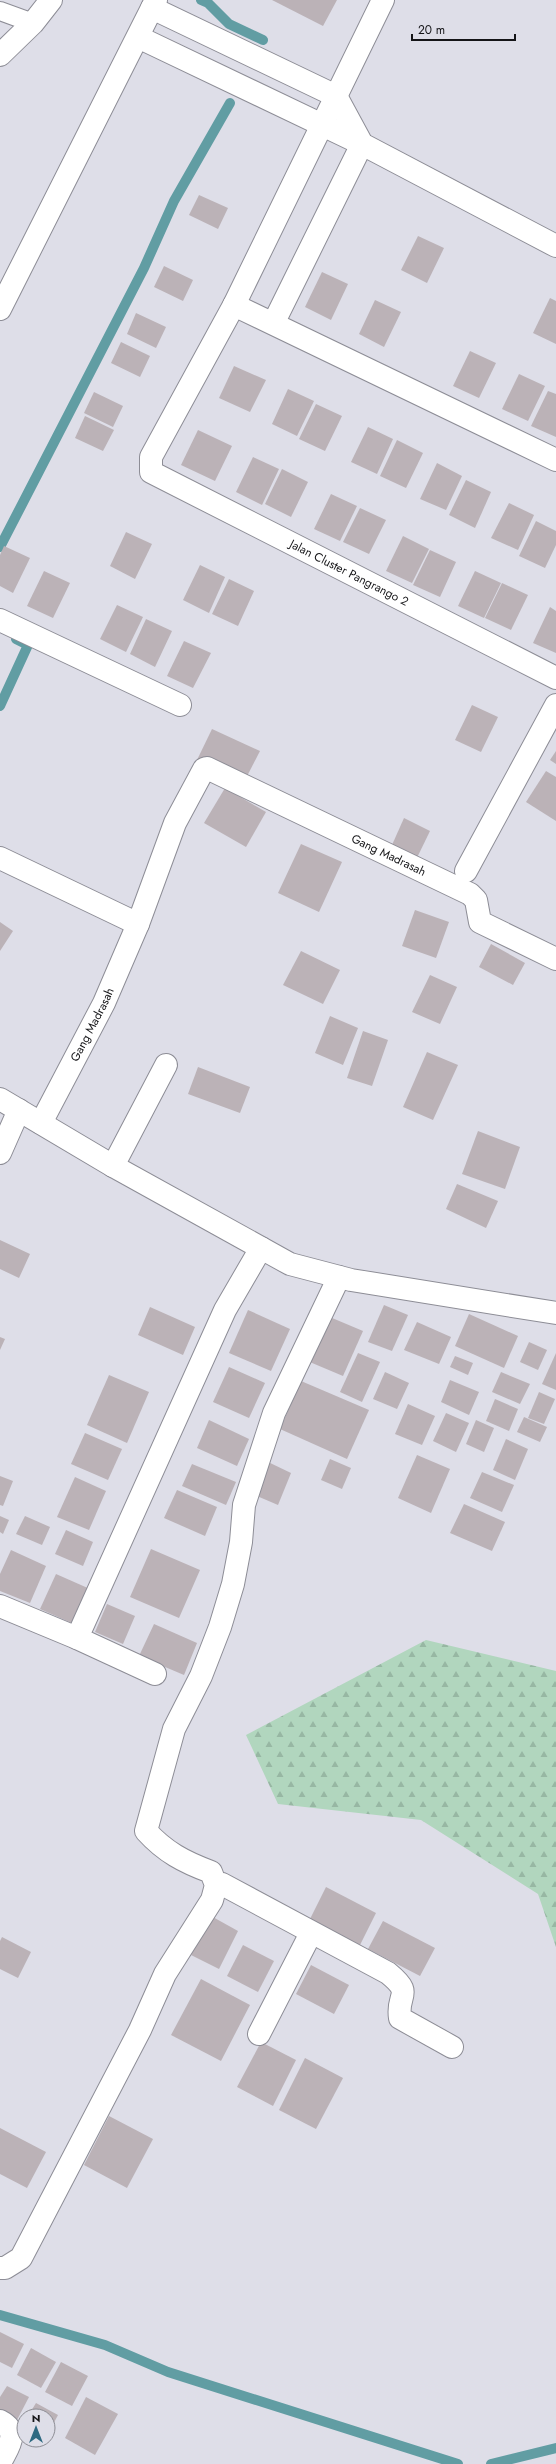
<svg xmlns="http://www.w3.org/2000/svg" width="556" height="2464" font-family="Jost,sans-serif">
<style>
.forest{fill:url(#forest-firs)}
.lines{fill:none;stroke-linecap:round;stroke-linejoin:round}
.stream{stroke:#619da3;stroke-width:10}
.building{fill:#bbb2b7}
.service-casing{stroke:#8d8d96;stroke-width:20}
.minor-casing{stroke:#8d8d96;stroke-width:24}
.service{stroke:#fff;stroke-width:18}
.minor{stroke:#fff;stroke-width:22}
.labels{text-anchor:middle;stroke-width:3;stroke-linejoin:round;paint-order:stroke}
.street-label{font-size:12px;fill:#141417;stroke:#dedee8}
</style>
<defs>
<pattern id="forest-firs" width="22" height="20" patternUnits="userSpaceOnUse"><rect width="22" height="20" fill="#b1d6be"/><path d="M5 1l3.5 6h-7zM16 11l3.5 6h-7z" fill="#97b7a3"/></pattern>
</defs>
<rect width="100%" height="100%" fill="#dedee8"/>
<path class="forest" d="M426,1640L556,1671V1947L538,1894L421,1820L278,1804L246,1735Z"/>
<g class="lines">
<g class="stream">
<path d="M201,0L208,3L229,24L263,40"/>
<path d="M0,547L144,268L174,201L230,103"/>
<path d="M0,706L28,645L16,639"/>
<path d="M0,2315L105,2345L168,2372L458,2464"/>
<path d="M491,2464L556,2448"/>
</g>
</g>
<g class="building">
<path d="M272,0H337L323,26Z"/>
<path d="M199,195L228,208L218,229L189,215Z"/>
<path d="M418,236L444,248L427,283L401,270Z"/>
<path d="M164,266L193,280L183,301L154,287Z"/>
<path d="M322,272L348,284L331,320L305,307Z"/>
<path d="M550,298L556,301V344L533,333Z"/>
<path d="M375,300L401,312L384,347L359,334Z"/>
<path d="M136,313L166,327L156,348L127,334Z"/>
<path d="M121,342L150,356L140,377L111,363Z"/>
<path d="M470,351L496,363L479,398L453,386Z"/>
<path d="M234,366L266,380L250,412L219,398Z"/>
<path d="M519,374L545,386L528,421L502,409Z"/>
<path d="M288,389L314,401L297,436L272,424Z"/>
<path d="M548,391L556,394V437L531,426Z"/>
<path d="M94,392L123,406L113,427L84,413Z"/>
<path d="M316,404L342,416L325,451L299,439Z"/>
<path d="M85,416L114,430L103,451L75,438Z"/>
<path d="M368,427L393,439L377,474L351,462Z"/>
<path d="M198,430L232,446L215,481L181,465Z"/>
<path d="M397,440L423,453L406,488L380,476Z"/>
<path d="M253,457L279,469L262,505L236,492Z"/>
<path d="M437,463L462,476L446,510L420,499Z"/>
<path d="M282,469L308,482L291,517L265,504Z"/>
<path d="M466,480L491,492L475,528L449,515Z"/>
<path d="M331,494L357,506L340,541L314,529Z"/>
<path d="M509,503L534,515L518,550L491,538Z"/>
<path d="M360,508L386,520L369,554L343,542Z"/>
<path d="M536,521L556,531V545L545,568L519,556Z"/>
<path d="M126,532L152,544L135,579L110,566Z"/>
<path d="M403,536L429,549L412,583L386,571Z"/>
<path d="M4,546L30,558L13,593L0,586V555Z"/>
<path d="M430,550L456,562L440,597L413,585Z"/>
<path d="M200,565L225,577L209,613L183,600Z"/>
<path d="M44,571L70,583L53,618L27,606Z"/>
<path d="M475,571L501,583L484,618L458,606Z"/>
<path d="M229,579L254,591L238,626L212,614Z"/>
<path d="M502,583L528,595L511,630L485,618Z"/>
<path d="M117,605L143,617L126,652L100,639Z"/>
<path d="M550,607L556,611V653L533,643Z"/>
<path d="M146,619L172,631L155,667L130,654Z"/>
<path d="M184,641L211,653L193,688L167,676Z"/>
<path d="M472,705L498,717L481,752L455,740Z"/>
<path d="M212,729L260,751L244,782L197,760Z"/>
<path d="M556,751V764L550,760Z"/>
<path d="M546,771L556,777V821L526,802Z"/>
<path d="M225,788L266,812L246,847L204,823Z"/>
<path d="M404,818L430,831L413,866L388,854Z"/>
<path d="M301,844L342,862L319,912L278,893Z"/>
<path d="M415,910L449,922L436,958L402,946Z"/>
<path d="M0,922L13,931L0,951Z"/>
<path d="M491,944L525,963L513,985L479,967Z"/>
<path d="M301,951L340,970L323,1004L283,985Z"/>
<path d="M430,975L457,987L440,1024L412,1012Z"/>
<path d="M330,1016L358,1028L343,1065L315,1053Z"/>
<path d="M363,1031L388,1040L372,1086L347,1078Z"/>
<path d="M427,1052L458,1065L433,1120L403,1107Z"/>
<path d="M198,1067L250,1087L240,1113L188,1094Z"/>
<path d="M478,1131L520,1147L505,1189L462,1174Z"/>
<path d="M457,1184L498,1201L486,1228L446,1209Z"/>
<path d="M0,1240L30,1254L19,1278L0,1269Z"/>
<path d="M384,1305L408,1315L392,1351L368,1342Z"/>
<path d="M150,1307L195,1327L183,1355L138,1335Z"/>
<path d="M248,1310L290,1329L271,1371L229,1353Z"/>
<path d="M469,1314L518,1336L504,1368L455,1346Z"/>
<path d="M325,1315L363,1331L343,1376L305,1360Z"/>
<path d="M417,1322L451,1337L439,1364L404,1350Z"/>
<path d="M0,1337L5,1339L0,1350Z"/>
<path d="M529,1342L547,1350L538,1370L520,1362Z"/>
<path d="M358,1353L380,1362L362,1402L340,1392Z"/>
<path d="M556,1353V1390L542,1384Z"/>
<path d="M455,1356L473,1363L468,1375L450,1367Z"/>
<path d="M229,1367L265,1383L249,1418L213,1402Z"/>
<path d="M385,1372L409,1383L397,1409L373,1399Z"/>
<path d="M501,1372L530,1384L520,1404L492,1392Z"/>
<path d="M109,1375L149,1392L127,1443L87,1425Z"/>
<path d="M450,1380L479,1392L469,1415L441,1402Z"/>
<path d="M301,1381L369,1410L347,1459L280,1429Z"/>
<path d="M539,1392L555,1399L544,1424L528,1418Z"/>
<path d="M495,1399L518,1409L509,1431L486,1421Z"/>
<path d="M408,1404L435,1416L422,1445L395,1434Z"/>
<path d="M446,1413L469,1423L456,1452L433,1441Z"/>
<path d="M524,1417L547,1427L540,1442L517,1432Z"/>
<path d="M209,1420L249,1439L237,1466L197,1448Z"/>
<path d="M476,1420L494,1428L484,1452L466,1444Z"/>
<path d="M85,1433L122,1449L108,1480L71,1464Z"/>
<path d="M506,1439L528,1449L515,1480L493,1470Z"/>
<path d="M417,1455L450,1469L431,1513L398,1498Z"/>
<path d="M330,1459L351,1468L342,1489L321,1480Z"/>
<path d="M266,1461L291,1473L278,1505L252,1494Z"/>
<path d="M192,1464L236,1482L226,1505L182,1486Z"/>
<path d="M482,1472L514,1485L502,1512L470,1498Z"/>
<path d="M0,1476L13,1481L3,1506L0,1505Z"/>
<path d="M75,1477L106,1491L89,1530L57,1517Z"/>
<path d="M177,1490L217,1507L205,1536L164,1518Z"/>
<path d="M464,1504L505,1522L492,1551L450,1533Z"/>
<path d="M0,1516L9,1520L3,1534L0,1532Z"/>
<path d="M25,1516L50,1527L42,1545L16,1534Z"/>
<path d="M66,1530L93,1542L83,1566L55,1554Z"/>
<path d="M151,1549L200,1570L179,1618L130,1597Z"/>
<path d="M11,1550L46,1566L30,1603L0,1591V1574Z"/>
<path d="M56,1574L90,1589L74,1624L40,1609Z"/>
<path d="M107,1604L135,1616L123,1644L95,1632Z"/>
<path d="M154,1624L197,1643L184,1675L139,1656Z"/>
<path d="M326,1887L376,1913L359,1947L309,1921Z"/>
<path d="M211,1916L238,1931L219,1969L191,1955Z"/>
<path d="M383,1921L435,1948L420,1976L368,1949Z"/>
<path d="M2,1937L31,1952L18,1978L0,1969V1941Z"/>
<path d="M243,1945L274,1961L258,1992L227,1976Z"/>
<path d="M311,1965L349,1985L334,2014L296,1994Z"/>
<path d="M201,1979L250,2005L221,2061L171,2035Z"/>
<path d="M261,2042L296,2060L273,2106L237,2087Z"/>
<path d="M305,2058L343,2078L316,2129L279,2110Z"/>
<path d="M109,2116L153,2139L127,2188L84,2165Z"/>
<path d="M0,2128L46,2152L27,2188L0,2174Z"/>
<path d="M0,2332L24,2344L12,2368L0,2362Z"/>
<path d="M31,2348L56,2362L41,2388L17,2375Z"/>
<path d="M61,2362L88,2376L72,2406L45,2392Z"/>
<path d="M7,2386L29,2397L17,2420L0,2411V2397Z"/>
<path d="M86,2397L118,2414L95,2455L65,2438Z"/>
<path d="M36,2403L58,2415L48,2434V2416H28Z"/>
</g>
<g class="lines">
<g class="service-casing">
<path id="service" d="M0,11L33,23"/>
</g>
<g class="minor-casing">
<g id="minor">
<path id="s1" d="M383,0L234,305L151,457V472L556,678"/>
<path d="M152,8L336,96L362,144L556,246"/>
<path d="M138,37L362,144L274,322"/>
<path d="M0,55L33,23L51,0"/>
<path d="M234,305L556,460"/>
<path d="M0,309L156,0"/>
<path d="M0,620L180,705"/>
<path d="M0,858L138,924"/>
<path d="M466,871L556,705"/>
<path d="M0,1099L113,1166L290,1264L351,1280L556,1313"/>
<path id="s2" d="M41,1123L104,1003L138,924L175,823L204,769L207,768L470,894L476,900L480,922L556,959"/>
<path d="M0,1153L19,1110"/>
<path d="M113,1166L166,1065"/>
<path d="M0,1606L77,1638"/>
<path d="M155,1674L77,1638L225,1310L261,1248"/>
<path d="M216,1885L222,1884L388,1973C415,1995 396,1993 400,2018L452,2047"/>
<path d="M259,2034L311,1933"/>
<path d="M0,2268H5L21,2258L140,2030L165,1974L212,1900L216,1885L211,1872C184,1862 165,1852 146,1831L174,1729L201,1676L220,1627L233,1584L241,1542L244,1505L274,1413L339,1277"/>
<path d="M0,2421C21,2432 8,2447 0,2463"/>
</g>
</g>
<use href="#service" class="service"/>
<use href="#minor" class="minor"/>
</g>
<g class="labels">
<g class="street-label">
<text dy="4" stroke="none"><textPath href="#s1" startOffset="750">Jalan Cluster Pangrango 2</textPath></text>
<text dy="4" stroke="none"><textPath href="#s2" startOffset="595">Gang Madrasah</textPath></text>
<text dy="4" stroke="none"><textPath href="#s2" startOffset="111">Gang Madrasah</textPath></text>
</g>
</g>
<g transform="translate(36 2428)"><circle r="19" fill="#dedee8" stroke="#8d8d94"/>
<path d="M0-3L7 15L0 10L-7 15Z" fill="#2e6981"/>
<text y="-6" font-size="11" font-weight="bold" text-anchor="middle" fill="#141417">N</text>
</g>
<path d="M412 34v6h103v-6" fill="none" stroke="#141417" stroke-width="2"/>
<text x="418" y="34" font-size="12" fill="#141417" stroke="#dedee8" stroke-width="3" paint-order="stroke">20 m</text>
</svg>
